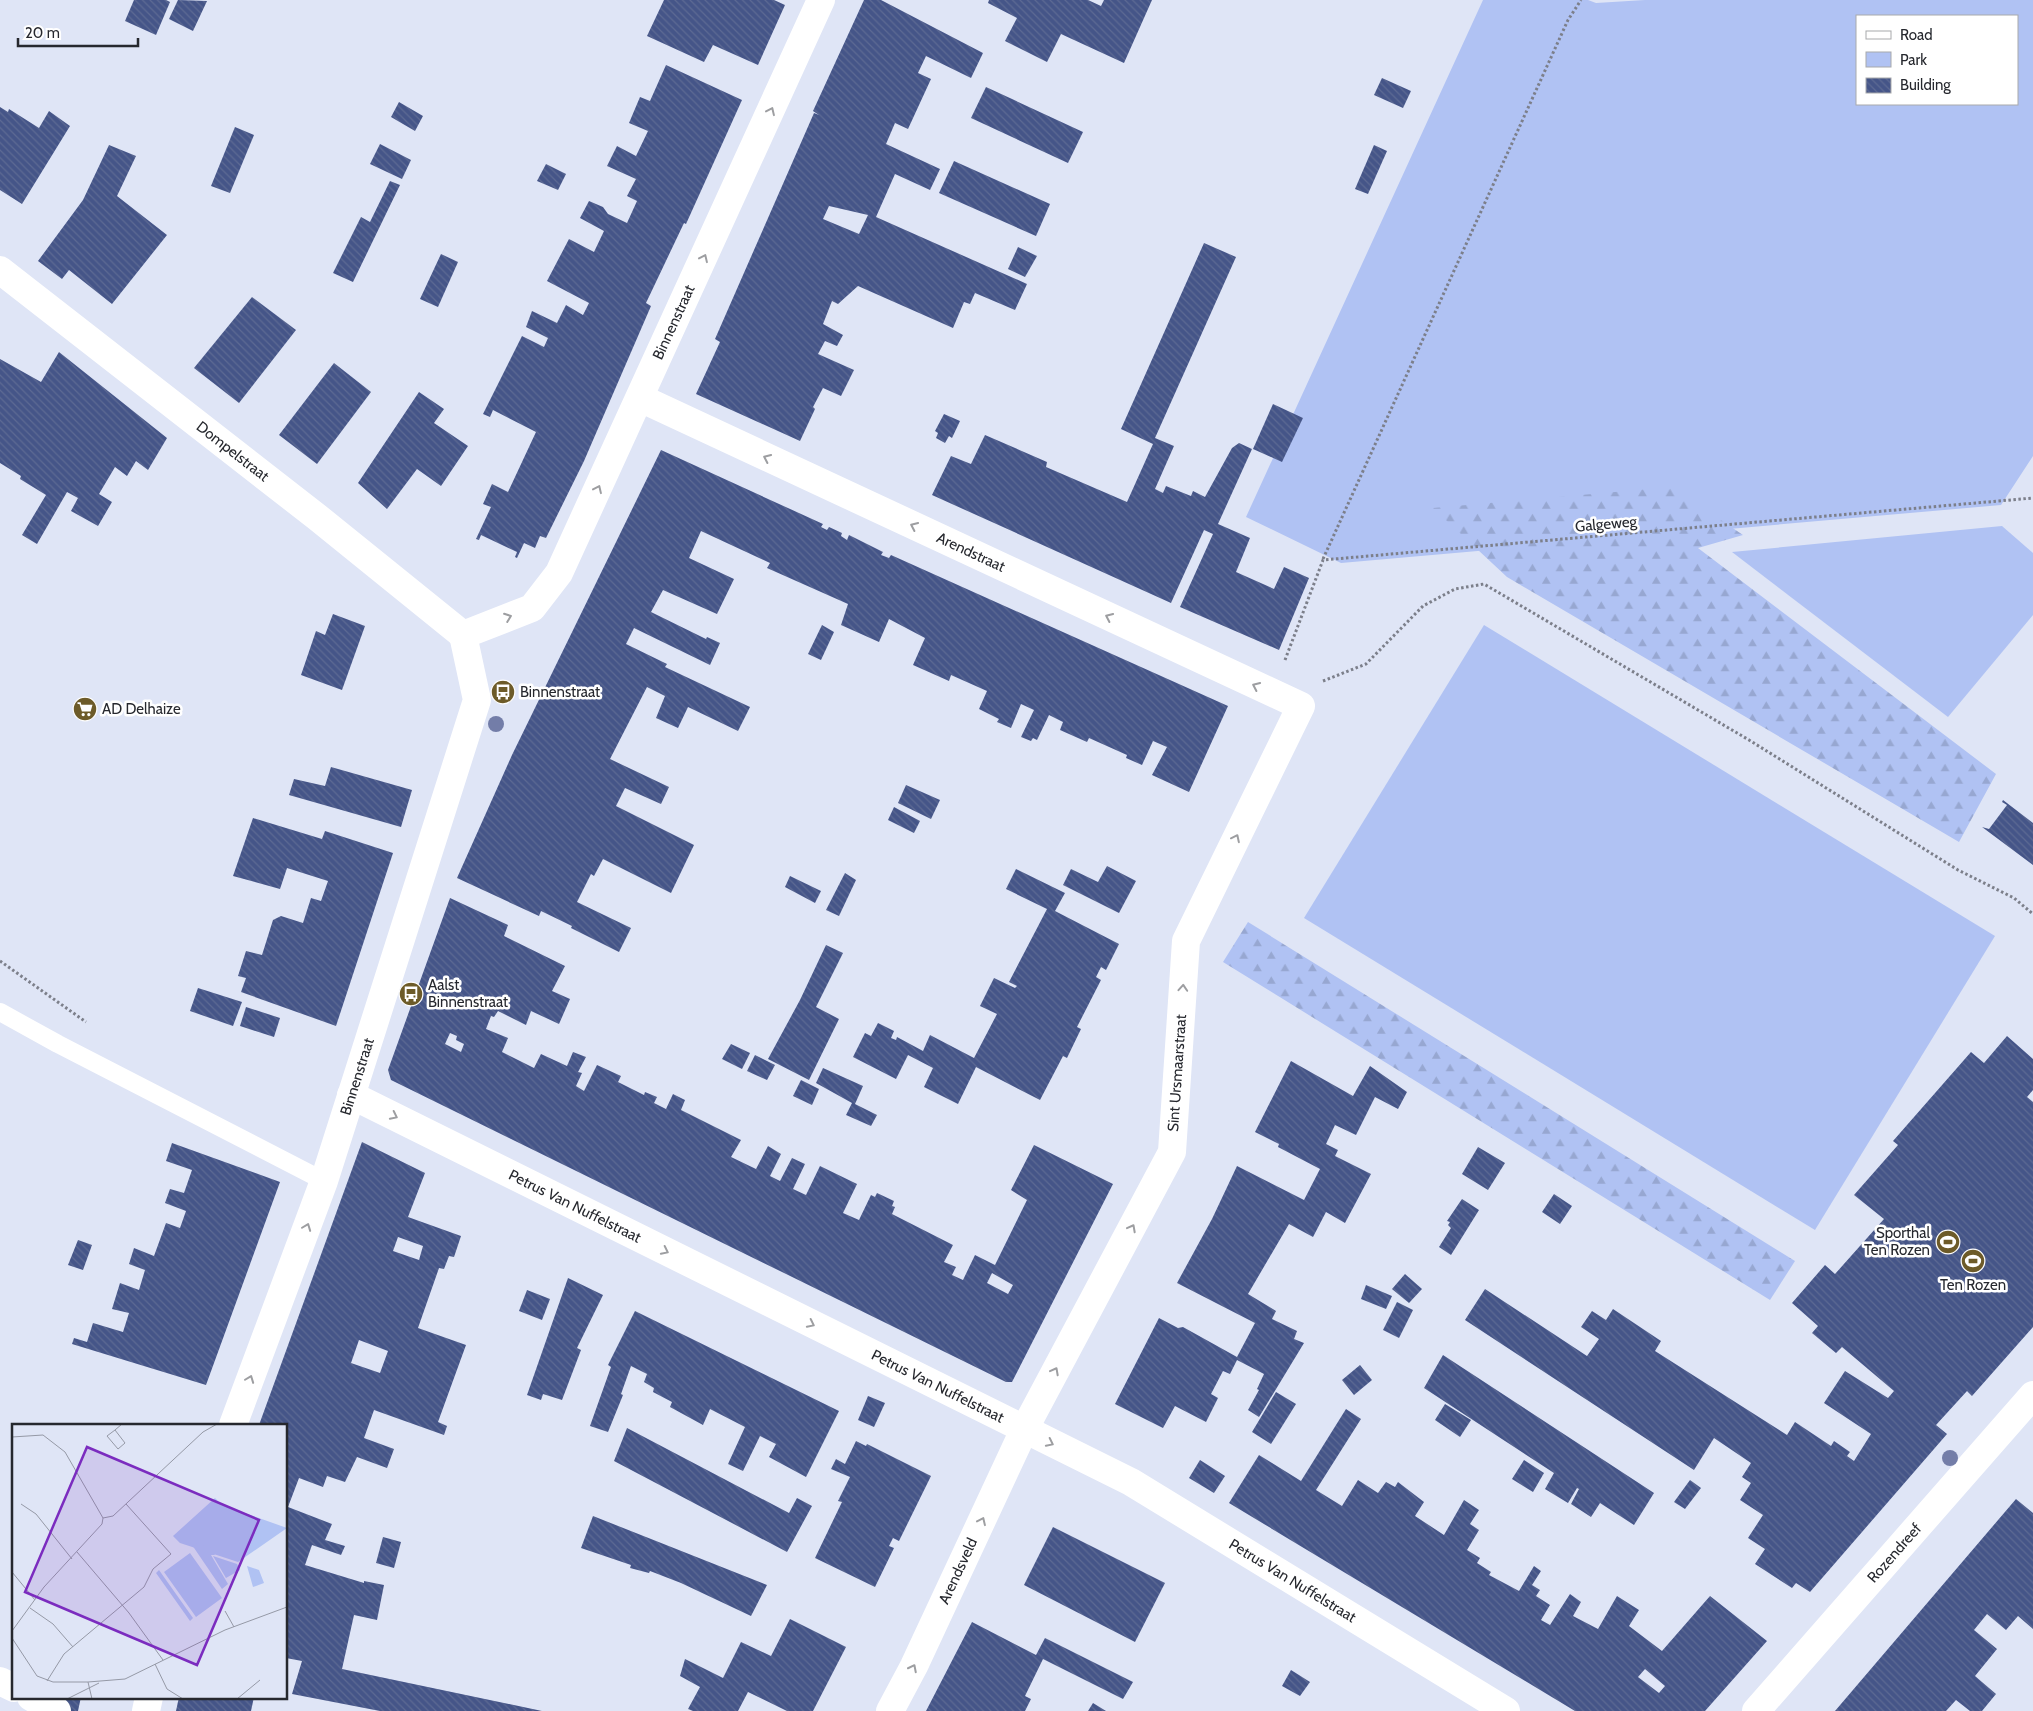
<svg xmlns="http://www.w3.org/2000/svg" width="2033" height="1711" font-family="Cabin,sans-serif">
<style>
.green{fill:#b0c2f3;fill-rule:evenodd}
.forest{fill:url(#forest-firs)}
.building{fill:url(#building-back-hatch);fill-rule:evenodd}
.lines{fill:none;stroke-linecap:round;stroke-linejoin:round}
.path{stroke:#7c7f8a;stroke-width:3;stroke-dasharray:2.5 2.5;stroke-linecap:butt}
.service{stroke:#fff;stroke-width:18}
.minor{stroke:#fff;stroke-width:28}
.tree{fill:#737da8}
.oneway{stroke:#9d9ea1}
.labels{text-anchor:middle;stroke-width:5;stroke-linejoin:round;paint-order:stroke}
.street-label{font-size:15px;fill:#26282e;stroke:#fff}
.poi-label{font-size:15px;fill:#26282e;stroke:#fff;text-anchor:start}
.inset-road{fill:none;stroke:#9599a6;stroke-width:1}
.view{fill:#7b2cbf;fill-opacity:0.15;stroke:#7b2cbf;stroke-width:2.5}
.inset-edge{fill:none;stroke:#26282e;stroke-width:2.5}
</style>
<defs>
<pattern id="forest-firs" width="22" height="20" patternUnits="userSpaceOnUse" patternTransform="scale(1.25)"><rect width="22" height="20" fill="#b0c2f3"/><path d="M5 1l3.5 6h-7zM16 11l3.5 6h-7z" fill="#97a7d1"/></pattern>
<pattern id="building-back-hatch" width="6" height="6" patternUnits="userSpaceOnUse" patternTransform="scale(1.25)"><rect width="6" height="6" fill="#455588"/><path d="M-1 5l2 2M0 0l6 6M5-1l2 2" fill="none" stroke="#5d6a93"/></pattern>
</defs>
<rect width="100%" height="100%" fill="#dfe5f6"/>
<g class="green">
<path d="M1483,0H1588L1596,3L1645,0H2033V456L2001,505L1341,563L1246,517ZM1857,16H2017V104H1857Z"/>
<path d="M2002,526L2033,553V615L1948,717L1732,552Z"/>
<path d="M1484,625L1995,936L1815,1230L1304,918Z"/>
</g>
<g class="forest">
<path d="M1672,487L1743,535L1698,548L1996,774L1959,842L1507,577L1433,508Z"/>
<path d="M1248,922L1795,1261L1770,1300L1223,962Z"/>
</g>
<g class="building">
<path d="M134,0H166L170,2L156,35L125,21Z"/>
<path d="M178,0L207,1L193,31L169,19Z"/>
<path d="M664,0H774L785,5L758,65L713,45L704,62L647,36Z"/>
<path d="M864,0H881L983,53L971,78L926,56L918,73L931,79L908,129L895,123L886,144L940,169L930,190L895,174L876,217L1027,284L1015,310L975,293L970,304L964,302L953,328L858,286L838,304L832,301L823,324L843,335L837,346L825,341L818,354L854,370L841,396L823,388L813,407L815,409L800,441L696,394L720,342L715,339L814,113L819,115L813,111ZM829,206L868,215L859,234L823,219Z"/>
<path d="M989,0H1088L1101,6L1104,0H1152L1124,63L1061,34L1047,62L1005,41L1017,18L988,3Z"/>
<path d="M666,65L742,100L686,224L684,223L646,303L651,306L584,461L546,538L540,536L535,548L524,543L517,558L515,557L517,552L481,535L479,540L476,539L491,507L483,504L492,484L508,492L536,432L493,410L490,417L483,414L522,336L544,347L548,338L526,327L532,311L557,323L566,305L583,315L589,303L547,281L569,239L594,252L604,231L580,218L589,201L603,207L608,214L627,223L637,201L627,196L636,179L607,166L617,146L636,156L648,131L629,123L640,97L650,101Z"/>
<path d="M1382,78L1411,91L1403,108L1374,95Z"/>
<path d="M986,87L1083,132L1068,163L971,118Z"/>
<path d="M399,102L423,116L415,131L391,117Z"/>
<path d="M0,107L8,112L9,109L39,128L49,111L70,126L22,204L0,190Z"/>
<path d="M235,127L254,135L230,193L211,186Z"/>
<path d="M380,144L411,160L402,179L370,164Z"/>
<path d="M109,145L136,156L117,196L167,235L112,304L69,270L62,279L38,261L83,200Z"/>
<path d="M1374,145L1387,151L1368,194L1355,189Z"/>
<path d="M954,161L1050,204L1036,236L939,193Z"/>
<path d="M546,164L566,174L558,190L537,181Z"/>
<path d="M390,181L400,185L353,282L333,273L361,217L370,222Z"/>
<path d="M1204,243L1236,257L1155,438L1174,446L1155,489L1163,493L1166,486L1191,496L1193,491L1205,497L1232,448L1239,443L1252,449L1218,524L1250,538L1236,572L1274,589L1284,567L1309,578L1279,650L1180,607L1213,534L1204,530L1171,603L932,495L951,456L971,464L985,435L1047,462L1046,467L1127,502L1153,444L1121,429Z"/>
<path d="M1018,247L1037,256L1025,277L1008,269Z"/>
<path d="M441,254L458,262L438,307L420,299Z"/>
<path d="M252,297L296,330L239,403L194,368Z"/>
<path d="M59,352L167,438L148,470L136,461L127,476L115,467L99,494L112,502L98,526L71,511L78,498L67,492L37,544L22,535L46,495L20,479L21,476L0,463V359L41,382Z"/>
<path d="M334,363L371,392L317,464L279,435Z"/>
<path d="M419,392L444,409L434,423L468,446L441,486L417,469L387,509L358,483Z"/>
<path d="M1273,404L1303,418L1282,462L1253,449Z"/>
<path d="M944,414L960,421L952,438L949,436L945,443L936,438L938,433L935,431Z"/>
<path d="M661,450L823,524L821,527L827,530L829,527L842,533L841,536L847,540L849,535L883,552L881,555L889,558L891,555L1228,706L1189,792L1152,775L1167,747L1153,741L1142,765L1126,758L1127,755L1089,738L1087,742L1060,730L1063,722L1049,715L1037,740L1033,738L1031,741L1021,737L1034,710L1021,704L1011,728L997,722L999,719L979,709L987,691L951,675L949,681L913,665L925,638L889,619L879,642L841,625L848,604L767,568L770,563L701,531L689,558L734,579L717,614L663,590L651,612L706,639L707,637L720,643L710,665L634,628L626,644L667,664L665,667L750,707L738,731L688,707L678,728L656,718L665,696L647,687L610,759L669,787L661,804L625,788L616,806L694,845L671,893L603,859L594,876L591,874L577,902L631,928L619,952L571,928L572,926L541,911L539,916L457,878L512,755Z"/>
<path d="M333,614L365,626L342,690L301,675L316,631L325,635Z"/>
<path d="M822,625L834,632L821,660L808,654Z"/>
<path d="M331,767L412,790L401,827L289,795L294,779L325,786Z"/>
<path d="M906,785L940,800L931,819L898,803Z"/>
<path d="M2003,800L2033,823V865L1982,827L1989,829L2007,805L2002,802Z"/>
<path d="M894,807L920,821L914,833L888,820Z"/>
<path d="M253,818L322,839L325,831L393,853L336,1026L241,992L246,978L238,976L246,951L262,955L273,920L281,916L303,923L311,898L321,901L328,881L287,868L280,889L233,876Z"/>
<path d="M1107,866L1136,881L1119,913L1063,885L1071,869L1098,882Z"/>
<path d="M1016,869L1065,893L1055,911L1119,944L1106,970L1101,967L1096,977L1101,980L1077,1027L1081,1029L1067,1058L1063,1056L1040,1100L976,1067L958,1104L924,1087L933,1068L908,1055L896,1079L853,1057L865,1033L871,1036L878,1023L894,1031L891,1038L896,1040L897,1037L923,1051L930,1035L974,1058L997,1014L980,1006L994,978L1015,988L1017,986L1009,982L1047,909L1006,889Z"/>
<path d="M845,873L856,880L839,916L826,910Z"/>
<path d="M790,876L821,891L815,903L785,887Z"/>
<path d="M450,898L508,925L504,936L565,966L552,991L570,999L559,1024L531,1011L526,1025L498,1011L494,1017L491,1016L486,1029L508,1038L502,1052L534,1068L541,1054L567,1066L573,1052L586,1057L578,1072L582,1073L576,1086L584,1091L597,1065L621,1076L618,1082L644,1095L645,1092L657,1097L654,1103L666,1109L673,1094L685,1100L681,1110L741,1140L731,1157L756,1169L768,1146L781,1154L770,1176L780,1181L792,1158L805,1164L793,1189L806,1195L820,1166L857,1184L843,1213L859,1220L871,1195L875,1197L877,1193L894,1201L892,1206L895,1207L892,1214L953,1245L944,1262L956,1267L952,1275L963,1280L975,1255L995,1265L1027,1200L1011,1190L1034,1145L1113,1184L1012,1382H1006L391,1080L388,1070ZM450,1033L457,1036L456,1040L464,1044L461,1052L445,1044ZM992,1273L1013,1285L1008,1294L987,1283Z"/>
<path d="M826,945L843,953L816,1007L839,1019L809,1080L768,1059L800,1000Z"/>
<path d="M198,988L242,1002L233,1026L190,1011Z"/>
<path d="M246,1007L280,1018L274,1037L240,1026Z"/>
<path d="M2007,1036L2033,1059V1090L2027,1097L2033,1102V1327L1972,1396L1967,1391L1936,1425L1947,1434L1810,1592L1796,1583L1792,1588L1755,1564L1765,1549L1748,1538L1763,1515L1740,1500L1751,1483L1742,1477L1751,1463L1714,1438L1694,1470L1465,1320L1485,1289L1587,1356L1599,1339L1581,1327L1592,1311L1606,1320L1613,1309L1661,1341L1655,1351L1787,1435L1795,1422L1831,1446L1834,1441L1850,1452L1847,1456L1854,1461L1871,1434L1824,1403L1845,1371L1888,1398L1894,1391L1842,1347L1836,1353L1812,1333L1818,1326L1792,1303L1825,1265L1835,1274L1884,1219L1854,1195L1898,1145L1893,1141L1971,1052L1984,1063Z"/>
<path d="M731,1044L750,1053L742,1069L722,1059Z"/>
<path d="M755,1055L775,1065L767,1080L747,1071Z"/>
<path d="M1291,1061L1353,1096L1370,1066L1407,1092L1398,1109L1375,1097L1356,1135L1335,1125L1326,1144L1338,1150L1335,1156L1371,1174L1345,1223L1326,1212L1313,1237L1289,1224L1248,1294L1276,1311L1272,1319L1297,1331L1294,1339L1304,1343L1259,1417L1248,1410L1259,1390L1257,1389L1264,1374L1237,1360L1230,1374L1223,1371L1211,1394L1218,1398L1206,1422L1175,1406L1163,1428L1115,1404L1159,1318L1178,1328L1183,1327L1237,1357L1255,1323L1177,1283L1212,1219L1237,1166L1304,1200L1320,1169L1278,1147L1279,1144L1255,1132Z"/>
<path d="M823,1068L863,1086L855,1104L877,1115L871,1126L846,1115L852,1103L816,1083Z"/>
<path d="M801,1080L819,1089L812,1105L793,1096Z"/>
<path d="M362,1142L425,1173L408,1217L461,1236L454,1257L449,1256L444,1269L439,1268L418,1328L466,1345L438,1422L447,1426L444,1435L374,1410L364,1438L394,1449L387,1468L357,1457L345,1482L327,1476L323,1487L299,1478L288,1507L332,1524L325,1540L345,1546L341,1555L312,1545L305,1565L364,1583V1581L384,1585L377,1620L354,1615L342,1669L542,1711H380L292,1694L302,1661L286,1658V1425H259ZM398,1237L423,1246L419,1260L393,1251ZM359,1340L388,1351L380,1373L351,1363Z"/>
<path d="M172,1143L280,1182L206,1385L72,1344L74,1338L87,1342L93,1323L123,1332L129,1313L112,1309L120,1283L139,1290L145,1270L129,1264L134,1248L154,1256L166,1223L180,1228L186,1211L165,1203L170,1189L184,1193L192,1170L166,1161Z"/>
<path d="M1478,1147L1505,1163L1488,1190L1462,1174Z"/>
<path d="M1554,1194L1572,1206L1560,1224L1542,1212Z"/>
<path d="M1462,1199L1479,1210L1451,1255L1439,1247L1451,1228L1448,1225L1450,1222L1447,1221Z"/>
<path d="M78,1240L92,1245L83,1270L68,1265Z"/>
<path d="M1405,1274L1422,1289L1409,1303L1392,1289Z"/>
<path d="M568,1278L603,1295L577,1348L581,1350L562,1400L543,1394L541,1400L527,1395Z"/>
<path d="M1366,1285L1392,1296L1386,1309L1361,1299Z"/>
<path d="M527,1290L550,1299L542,1320L519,1311Z"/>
<path d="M1397,1302L1413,1310L1399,1338L1383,1330Z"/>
<path d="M635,1311L839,1411L806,1477L769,1457L776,1444L760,1436L743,1471L728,1464L745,1427L710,1409L703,1425L670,1407L672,1402L653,1392L654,1388L644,1382L647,1374L631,1366L621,1394L623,1395L608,1432L590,1426L611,1367L608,1365Z"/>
<path d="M1443,1355L1654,1493L1634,1525L1600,1503L1591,1517L1571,1504L1579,1489L1577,1488L1568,1503L1545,1489L1554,1473L1424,1388Z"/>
<path d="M1360,1365L1372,1380L1354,1395L1342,1380Z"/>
<path d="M1276,1392L1296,1404L1271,1444L1252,1432Z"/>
<path d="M868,1396L885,1403L874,1427L858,1420Z"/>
<path d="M1445,1404L1471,1420L1460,1437L1435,1420Z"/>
<path d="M1346,1409L1361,1419L1316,1490L1342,1506L1358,1480L1378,1493L1386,1482L1395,1487L1398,1482L1424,1502L1415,1516L1444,1535L1464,1500L1479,1510L1470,1524L1479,1530L1467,1550L1480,1558L1477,1563L1491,1572L1489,1575L1519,1591L1534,1566L1541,1571L1532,1585L1540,1590L1536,1596L1550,1605L1541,1620L1550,1625L1570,1594L1581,1602L1573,1616L1598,1629L1617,1596L1639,1610L1629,1626L1662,1651L1710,1596L1767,1641L1705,1711H1575L1229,1503L1259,1455L1301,1481ZM1645,1669L1665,1686L1659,1693L1638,1677Z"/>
<path d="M627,1428L789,1513L797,1498L812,1506L787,1552L614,1461Z"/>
<path d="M856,1441L866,1446L867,1444L931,1476L899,1541L893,1538L889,1546L894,1548L875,1587L815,1558L842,1502L838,1501L850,1477L831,1469L836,1459L845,1464Z"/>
<path d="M1200,1460L1225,1476L1214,1493L1189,1478Z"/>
<path d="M1524,1460L1544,1473L1533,1492L1512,1479Z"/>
<path d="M1690,1480L1701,1488L1685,1509L1674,1502Z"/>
<path d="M2016,1499L2033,1513V1629L2018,1616L2006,1630L1987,1614L1974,1630L1997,1649L1975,1676L1996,1694L1982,1711H1970L1956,1700L1946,1711H1835Z"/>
<path d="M593,1516L767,1585L751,1616L681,1583L650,1571L649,1573L630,1568L631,1565L581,1548Z"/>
<path d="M1053,1527L1165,1583L1135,1642L1024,1585Z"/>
<path d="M383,1537L401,1542L394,1568L376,1563Z"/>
<path d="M790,1619L846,1647L813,1711H787L748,1692L738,1711H693L688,1709L700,1687L680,1676L685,1659L723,1678L741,1642L771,1656Z"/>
<path d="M972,1622L1036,1655L1045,1638L1133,1682L1123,1699L1043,1659L1025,1696L1031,1699L1025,1711H926Z"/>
<path d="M1291,1670L1310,1682L1300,1696L1282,1686Z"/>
<path d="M39,1697H81L78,1711H36Z"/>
<path d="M179,1697H254L251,1711H176Z"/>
<path d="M1093,1703L1106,1711H1088Z"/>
</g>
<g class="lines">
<g class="path">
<path d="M1323,559L1568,20L1581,0"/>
<path d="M1285,660L1323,560L2033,498"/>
<path d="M1323,681L1366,664L1423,606L1455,589L1484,584L1749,740L1958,870L2014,898L2033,914"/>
<path d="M0,961L86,1022"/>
</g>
<path class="service" d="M0,1012L58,1044L324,1181"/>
<g class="minor">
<path id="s1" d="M0,270L317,517L463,635"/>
<path id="s2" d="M640,398L1301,706L1186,941L1172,1152L1024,1430L914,1666L890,1711"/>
<path id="s3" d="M463,635L532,608L559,573L821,0"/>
<path id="s4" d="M351,1095L1131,1482L1506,1711"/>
<path id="s5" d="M233,1425L324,1181L477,700L463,635"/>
<path d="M0,1681L14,1688"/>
<path d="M31,1697L57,1711"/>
<path d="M146,1711L149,1697"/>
<path id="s6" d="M1756,1711L2033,1395"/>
</g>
</g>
<g class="tree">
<circle cx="496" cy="724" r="8"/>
<circle cx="1950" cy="1458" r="8"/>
</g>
<defs><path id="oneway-chevron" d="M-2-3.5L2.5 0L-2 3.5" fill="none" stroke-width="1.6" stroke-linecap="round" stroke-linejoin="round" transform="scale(1.25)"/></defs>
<g class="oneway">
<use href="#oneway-chevron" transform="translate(771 111) rotate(-65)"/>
<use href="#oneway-chevron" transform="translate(704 258) rotate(-65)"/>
<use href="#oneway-chevron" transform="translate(767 458) rotate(-155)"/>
<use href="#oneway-chevron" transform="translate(598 489) rotate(-65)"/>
<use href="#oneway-chevron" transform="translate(914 526) rotate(-155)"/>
<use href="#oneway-chevron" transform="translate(508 617) rotate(-21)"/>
<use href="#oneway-chevron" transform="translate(1109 617) rotate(-155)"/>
<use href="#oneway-chevron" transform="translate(1256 686) rotate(-155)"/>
<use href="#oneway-chevron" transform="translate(1236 838) rotate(-64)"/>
<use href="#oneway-chevron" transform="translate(1183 988) rotate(-86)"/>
<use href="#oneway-chevron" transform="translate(394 1116) rotate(26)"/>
<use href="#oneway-chevron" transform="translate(307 1227) rotate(-69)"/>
<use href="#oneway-chevron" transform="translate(1132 1228) rotate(-62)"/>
<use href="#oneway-chevron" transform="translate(665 1251) rotate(26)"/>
<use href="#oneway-chevron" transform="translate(811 1324) rotate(26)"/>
<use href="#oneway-chevron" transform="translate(1055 1371) rotate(-62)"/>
<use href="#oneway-chevron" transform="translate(250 1379) rotate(-69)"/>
<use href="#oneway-chevron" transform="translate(1050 1443) rotate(26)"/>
<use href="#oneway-chevron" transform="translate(982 1521) rotate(-65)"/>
<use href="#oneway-chevron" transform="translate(913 1668) rotate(-63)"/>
</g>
<defs>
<g id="bus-disc" transform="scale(1.25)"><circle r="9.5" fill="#6d5b29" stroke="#fff"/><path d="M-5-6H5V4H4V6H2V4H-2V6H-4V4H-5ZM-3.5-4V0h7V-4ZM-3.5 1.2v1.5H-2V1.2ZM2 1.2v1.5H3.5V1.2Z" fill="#fff"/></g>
<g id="supermarket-disc" transform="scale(1.25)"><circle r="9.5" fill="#6d5b29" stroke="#fff"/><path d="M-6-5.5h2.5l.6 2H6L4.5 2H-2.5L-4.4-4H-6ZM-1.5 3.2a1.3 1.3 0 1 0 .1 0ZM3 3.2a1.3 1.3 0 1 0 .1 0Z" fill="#fff"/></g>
<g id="stadium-disc" transform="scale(1.25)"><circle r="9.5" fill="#6d5b29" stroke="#fff"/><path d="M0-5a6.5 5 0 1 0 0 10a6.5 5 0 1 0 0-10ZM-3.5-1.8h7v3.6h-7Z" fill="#fff"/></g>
</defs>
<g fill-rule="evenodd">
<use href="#bus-disc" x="503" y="692"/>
<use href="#supermarket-disc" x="85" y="709"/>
<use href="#bus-disc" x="411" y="994"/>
<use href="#stadium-disc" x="1948" y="1242"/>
<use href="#stadium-disc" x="1973" y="1261"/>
</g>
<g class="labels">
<g class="street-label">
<text dy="5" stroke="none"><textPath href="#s3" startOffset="394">Binnenstraat</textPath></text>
<text dy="5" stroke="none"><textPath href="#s1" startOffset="295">Dompelstraat</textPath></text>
<text transform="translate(1606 524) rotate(-5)" y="5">Galgeweg</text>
<text dy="5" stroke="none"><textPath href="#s2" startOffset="365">Arendstraat</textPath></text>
<text transform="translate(1177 1073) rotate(-86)" y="5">Sint Ursmaarstraat</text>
<text dy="5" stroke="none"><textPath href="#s5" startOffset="370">Binnenstraat</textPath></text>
<text dy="5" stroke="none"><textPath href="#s4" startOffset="250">Petrus Van Nuffelstraat</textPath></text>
<text dy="5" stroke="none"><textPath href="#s4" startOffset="655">Petrus Van Nuffelstraat</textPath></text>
<text dy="5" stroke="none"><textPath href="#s6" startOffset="210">Rozendreef</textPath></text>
<text transform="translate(958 1571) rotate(-65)" y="5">Arendsveld</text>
<text dy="5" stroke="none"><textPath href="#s4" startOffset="1060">Petrus Van Nuffelstraat</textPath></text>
</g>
<g class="poi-label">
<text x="520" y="697">Binnenstraat</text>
<text x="102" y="714">AD Delhaize</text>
<text x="428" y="990">Aalst<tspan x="428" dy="17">Binnenstraat</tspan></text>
<text x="1930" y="1238" text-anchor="end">Sporthal<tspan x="1930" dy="17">Ten Rozen</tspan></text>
<text x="1973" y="1290" text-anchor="middle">Ten Rozen</text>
</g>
</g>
<g transform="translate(12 1424)">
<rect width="275" height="275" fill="#dfe5f6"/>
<path d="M203,74L210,81L275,104L226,138L168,119L161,112ZM178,129L210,174L184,193L152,148ZM201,132L225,140L228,146L214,154Z" fill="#b0c2f3"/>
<path d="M178,118L199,124L203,131H199L216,160L210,165ZM235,142L247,146L252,159L241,163ZM147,146L181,194L178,197L144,149Z" fill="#b0c2f3"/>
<path class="inset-road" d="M103,6L113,19L106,25L95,12L103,6L110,0M0,13L31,11L53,28L91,94M9,80L24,90L60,135M91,94L101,92L191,8L205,0M65,128L117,189L151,236M0,148L23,176M18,184L41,200L61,223M213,187L222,203M0,207L32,163L90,100L91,94M0,214L25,252L41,258H76L80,275M143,240L155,265L171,275M35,257L52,230L132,163L141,145L159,130L114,80M76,258L113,255L213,206L275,183M55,275L87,259M225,275L248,256"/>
<path class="view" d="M75,23L247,96L185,241L13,168Z"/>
<rect width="275" height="275" class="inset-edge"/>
</g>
<rect x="1856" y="15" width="162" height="90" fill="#ffffff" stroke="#a8a9ab"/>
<rect x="1866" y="31" width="25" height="8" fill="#ffffff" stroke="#a8a9ab"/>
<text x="1900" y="40" font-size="15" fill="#26282e">Road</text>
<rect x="1866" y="52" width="25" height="15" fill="#b0c2f3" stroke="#a8a9ab"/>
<text x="1900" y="65" font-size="15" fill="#26282e">Park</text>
<rect x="1866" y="78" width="25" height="15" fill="url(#building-back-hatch)" stroke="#a8a9ab"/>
<text x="1900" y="90" font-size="15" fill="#26282e">Building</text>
<path d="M18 38v8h120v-8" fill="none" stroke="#26282e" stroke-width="2.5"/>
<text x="25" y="38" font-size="15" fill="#26282e" stroke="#ffffff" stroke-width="4" paint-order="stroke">20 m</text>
</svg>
